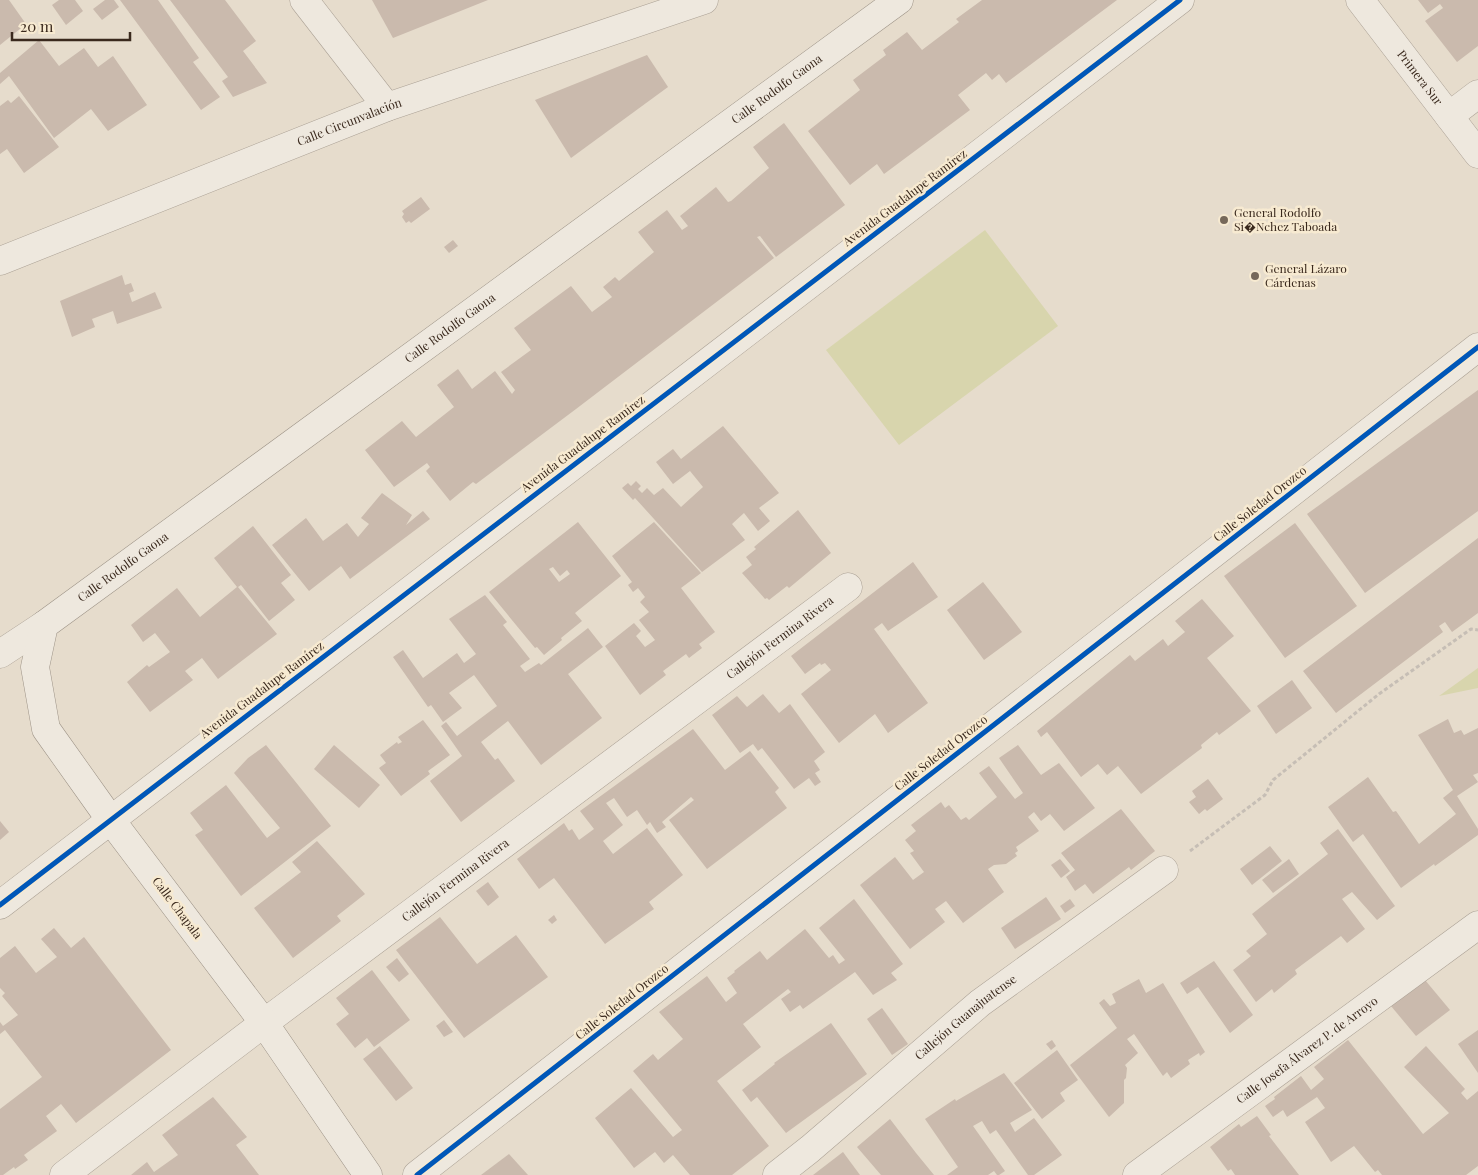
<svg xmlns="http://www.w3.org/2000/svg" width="1478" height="1175" font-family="'Playfair Display',serif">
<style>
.green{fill:#d8d5ad}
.building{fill:#cabaad;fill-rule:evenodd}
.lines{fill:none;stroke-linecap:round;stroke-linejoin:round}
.street-casing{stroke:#aba195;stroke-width:29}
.secondary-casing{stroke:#9b9185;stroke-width:29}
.path{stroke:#c6beb5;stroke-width:3;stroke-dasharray:4 2.5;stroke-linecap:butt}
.street{stroke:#eee8de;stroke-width:28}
.secondary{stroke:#eee8de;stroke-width:28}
.cycleway-casing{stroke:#f7ead1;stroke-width:8}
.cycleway{stroke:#0057b8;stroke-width:5}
.poi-dot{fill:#76685a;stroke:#f7ead1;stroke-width:2}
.labels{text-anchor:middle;stroke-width:5;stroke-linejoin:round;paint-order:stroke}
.street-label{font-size:12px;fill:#3a291d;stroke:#f7ead1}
.poi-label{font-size:12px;fill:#3a291d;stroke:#f7ead1;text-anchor:start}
</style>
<rect width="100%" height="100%" fill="#e6dccc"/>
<g class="green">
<path d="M985,230L1058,326L899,445L826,350Z"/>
<path d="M1478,668V688L1439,696Z"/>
</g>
<g class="building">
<path d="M0,0H9L26,24L0,45Z"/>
<path d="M59,0H75L83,11L66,25L52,5Z"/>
<path d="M105,0H114L119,7L102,20L93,9Z"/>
<path d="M120,0H158L199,58L193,62L220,97L201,110Z"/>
<path d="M170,0H225L256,41L243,51L267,83L233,97L222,81L228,77Z"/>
<path d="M372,0H488L393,38Z"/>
<path d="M982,0H1117L1006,83L999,74L992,80L986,73L958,95L970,110L884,174L877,164L850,185L808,131L860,90L853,80L886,55L883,50L907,32L922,50L959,22L956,19Z"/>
<path d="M1418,0H1478V46L1457,62L1425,21L1443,8L1440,4L1428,13Z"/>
<path d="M39,40L59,66L84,48L98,67L113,56L147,105L108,131L91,109L54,138L9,76L0,84V73Z"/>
<path d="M647,55L668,87L571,158L535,100Z"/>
<path d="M19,96L59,147L24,173L7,149L0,154V106L8,100L11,103Z"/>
<path d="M784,123L845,205L776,257L760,236L757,237L774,258L576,409L476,484L473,482L450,501L426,471L430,467L427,463L394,487L365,450L402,421L416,437L454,407L437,385L458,369L472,389L495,371L512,394L515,390L501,372L531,350L514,328L571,286L592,312L612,297L603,287L615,277L619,281L654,252L638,232L667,210L682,230L688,226L680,216L716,187L728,202L731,201L769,168L753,147Z"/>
<path d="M421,197L430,209L411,223L409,221L406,223L402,217L404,214L402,211Z"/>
<path d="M453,240L458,246L449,253L444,247Z"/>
<path d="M122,275L125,285L131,283L134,291L129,293L132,302L155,292L162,308L117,324L113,311L92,319L95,327L72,337L60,301Z"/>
<path d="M1478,390V511L1365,593L1307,514Z"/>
<path d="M723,426L779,493L759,508L770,521L758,531L744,513L732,524L745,540L702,572L635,498L633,500L622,488L628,483L631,486L636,481L641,486L638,489L642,493L647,488L654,495L663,488L681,507L703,487L690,471L673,484L656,462L673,449L681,459Z"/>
<path d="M382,493L412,515L406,525L423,511L430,519L350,579L341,566L309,591L272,545L306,518L323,541L347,523L358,537L369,524L361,518Z"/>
<path d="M798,510L831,553L789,588L787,586L769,600L767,598L765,599L742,573L752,565L746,557L756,549L754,547Z"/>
<path d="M578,522L621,576L575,613L582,621L561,638L562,640L544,655L537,647L535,648L489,592ZM553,567L560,576L567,570L570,574L559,582L549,569Z"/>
<path d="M654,522L701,573L681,588L715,632L699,644L702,648L689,658L686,654L663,671L666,675L640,695L605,646L634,623L641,631L636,636L645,647L655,640L639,620L649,612L640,602L645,597L638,588L633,592L628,585L632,582L612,556Z"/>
<path d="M1295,523L1357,606L1285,658L1224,576Z"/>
<path d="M253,526L291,575L281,583L295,600L269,621L241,585L238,587L277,634L218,679L202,658L185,671L193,680L150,712L127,682L147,665L149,667L170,652L155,633L143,642L131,625L177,588L200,617L237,587L214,558Z"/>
<path d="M1478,538V613L1452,632L1445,622L1439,626L1443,632L1336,713L1303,671Z"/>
<path d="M913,562L938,597L888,631L882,623L874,629L928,703L888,733L875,714L839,743L801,694L831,670L825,663L821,665L820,663L805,674L791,656Z"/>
<path d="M983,582L1022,632L984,660L947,610Z"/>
<path d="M485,595L507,622L503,625L530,659L520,666L525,672L539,663L541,665L588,628L603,647L568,674L602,718L541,765L508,721L481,742L495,760L498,758L515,781L461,822L430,781L462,756L441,726L446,722L457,736L497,706L474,675L449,693L462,708L443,722L431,705L428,707L393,657L403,650L423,678L457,653L464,663L476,654L449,619Z"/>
<path d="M1202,599L1234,636L1207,658L1251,711L1219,735L1217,732L1201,745L1202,748L1141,794L1118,766L1107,775L1098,764L1081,777L1047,732L1041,737L1037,731L1130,655L1135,661L1163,639L1168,646L1185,632L1175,621Z"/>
<path d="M1292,680L1312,708L1276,734L1257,706Z"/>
<path d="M763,694L779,713L790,704L825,752L814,761L820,770L815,773L821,782L815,786L809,778L794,789L762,748L758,751L753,744L740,753L712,715L737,696L747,707Z"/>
<path d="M1448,719L1454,733L1461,730L1464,735L1478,728V773L1473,775L1478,782L1457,796L1478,829V835L1435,866L1434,864L1401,888L1363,834L1353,842L1328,807L1368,777L1393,812L1396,811L1419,844L1456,814L1443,798L1453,790L1418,735Z"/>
<path d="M423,720L450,755L428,771L430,774L401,796L379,768L386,763L380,755L397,742L398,744L402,742L398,737Z"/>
<path d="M693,729L725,770L750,751L779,788L775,792L787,808L707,869L669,820L694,800L691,797L662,822L666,827L657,833L650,822L647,825L637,810L627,817L614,798L606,803L623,825L603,841L613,854L647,828L683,875L649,902L654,909L605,944L554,878L539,889L517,859L564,823L569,831L572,829L579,840L594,829L580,811Z"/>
<path d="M266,745L331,826L241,896L195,835L203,830L190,813L226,785L267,838L280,828L234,773L248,758Z"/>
<path d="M334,745L380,785L359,808L314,769Z"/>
<path d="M1018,745L1041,775L1059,763L1095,808L1064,831L1050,814L1041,821L1034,812L1028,817L1039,831L1016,847L1018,851L1015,853L1017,856L1006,864L994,865L988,869L1004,892L963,923L946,901L935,909L945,922L910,949L860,885L895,857L913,880L924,872L910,853L914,851L905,840L916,831L911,825L941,802L945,808L949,805L961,820L966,817L969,820L997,797L979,773L989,766L1015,799L1023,793L999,758Z"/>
<path d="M1208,779L1223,799L1207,811L1205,809L1199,814L1189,802L1196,797L1192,791Z"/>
<path d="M1121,809L1155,851L1131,870L1129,867L1093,894L1085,884L1075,891L1066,877L1075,870L1061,853Z"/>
<path d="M0,821L9,832L0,840Z"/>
<path d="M1338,829L1395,906L1377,920L1352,892L1342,899L1365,929L1347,943L1341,936L1295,970L1297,974L1274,993L1272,989L1256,1002L1233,970L1251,956L1246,951L1267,934L1252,914L1328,854L1320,843Z"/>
<path d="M317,841L365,894L337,916L341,921L293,958L254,908L301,872L292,862Z"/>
<path d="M1270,846L1282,861L1252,885L1240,869Z"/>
<path d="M1060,859L1070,871L1061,878L1051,865Z"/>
<path d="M1289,859L1299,874L1273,893L1262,880Z"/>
<path d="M488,882L499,897L488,906L476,891Z"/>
<path d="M1046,897L1061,919L1015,949L1001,928Z"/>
<path d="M854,899L903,964L891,973L897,980L873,995L855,972L803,1009L800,1005L790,1012L781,999L791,992L788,989L743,1024L761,1047L717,1081L769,1146L732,1175H690L673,1155L664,1163L655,1152L634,1168L595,1118L631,1088L673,1137L682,1130L633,1071L653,1054L658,1060L683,1039L659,1012L707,976L726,1002L737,993L727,978L735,972L734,971L760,951L767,960L805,929L829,958L833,955L839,964L845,960L819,928Z"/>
<path d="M1070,899L1075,906L1065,913L1060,906Z"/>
<path d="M554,915L557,920L552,924L548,920Z"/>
<path d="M440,917L477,964L516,935L548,977L464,1038L396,950Z"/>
<path d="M54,928L71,948L84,937L171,1050L76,1123L61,1104L46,1116L57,1131L24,1155L28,1160L15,1169L14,1167L3,1175H0V1109L42,1077L5,1030L0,1034V1022L3,1026L18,1015L2,996L5,993L0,988V958L15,946L36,973L57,957L41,939Z"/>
<path d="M397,958L409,974L399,982L386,967Z"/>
<path d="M1214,961L1253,1015L1230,1033L1198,987L1187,994L1180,983Z"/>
<path d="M372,970L410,1020L374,1047L367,1038L355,1048L336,1024L349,1014L336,998Z"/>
<path d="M1139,979L1146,993L1163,983L1205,1052L1200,1056L1199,1053L1188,1060L1190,1064L1171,1078L1167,1072L1163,1076L1134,1034L1127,1039L1138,1053L1125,1065L1127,1068L1126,1078L1124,1080V1103L1109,1117L1070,1065L1117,1028L1099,1003L1104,999L1110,1006L1116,1003L1112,994Z"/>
<path d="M1425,980L1450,1010L1416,1036L1391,1006Z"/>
<path d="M882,1008L908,1044L892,1055L867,1019Z"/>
<path d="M444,1020L453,1032L444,1037L436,1026Z"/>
<path d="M831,1023L867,1074L786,1133L757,1097L751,1102L742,1090L775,1064L774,1063Z"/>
<path d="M1478,1030V1073L1458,1044Z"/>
<path d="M1052,1040L1056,1046L1051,1050L1046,1044Z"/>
<path d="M1348,1040L1423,1134L1449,1113L1404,1067L1426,1046L1465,1089L1461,1093L1467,1100L1478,1091V1166L1466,1175H1382L1378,1170L1375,1172L1354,1146L1331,1162L1305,1122L1325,1108L1317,1097L1287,1117L1283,1110L1273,1117L1265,1106L1275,1099L1274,1097L1301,1076L1311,1090L1324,1079L1314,1067Z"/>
<path d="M380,1046L413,1088L396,1101L363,1059Z"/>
<path d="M1057,1050L1078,1080L1060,1093L1065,1101L1042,1119L1014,1083Z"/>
<path d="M1004,1073L1032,1110L1010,1123L1015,1132L1034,1118L1062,1155L1034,1175H1028L996,1130L990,1134L982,1121L973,1126L1005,1171L999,1175H997L994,1171L988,1175H947L958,1167L925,1119L955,1099L956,1101Z"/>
<path d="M213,1097L247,1137L236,1145L259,1175H131L147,1162L154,1172L178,1155L162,1135Z"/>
<path d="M1257,1116L1271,1135L1269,1136L1299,1175H1235L1231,1169L1228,1171L1210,1147L1239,1124L1241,1127Z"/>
<path d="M890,1119L916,1153L934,1175H881L857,1147Z"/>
<path d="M843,1152L860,1175H813Z"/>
<path d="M509,1154L528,1175H481Z"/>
</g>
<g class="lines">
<g class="street-casing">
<g id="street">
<path d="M304,0L387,107"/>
<path id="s1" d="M1360,0L1478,154"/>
<path d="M1449,116L1478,94"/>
<path id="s2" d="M0,261L387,107L704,0"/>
<path d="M0,654L44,625"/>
<path d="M0,905L1180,0"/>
<path id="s3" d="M64,1175L264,1023L848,587"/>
<path d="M417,1175L1478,347"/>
<path id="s4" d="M777,1175L810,1149L980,1003L1164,870"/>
<path id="s5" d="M1137,1175L1478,925"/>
</g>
</g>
<g class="secondary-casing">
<g id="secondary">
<path id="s6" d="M368,1175L264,1023L110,819L46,729L35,667L44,625L899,0"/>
</g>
</g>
<path class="path" d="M1190,851L1265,795L1273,780L1379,694L1471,629L1478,630"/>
<use href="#street" class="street"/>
<use href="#secondary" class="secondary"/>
<g class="cycleway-casing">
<g id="cycleway">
<path d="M0,905L1180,0"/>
<path d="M417,1175L1478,347"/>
</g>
</g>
<use href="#cycleway" class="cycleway"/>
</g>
<g class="poi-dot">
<circle cx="1224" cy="220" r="5"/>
<circle cx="1255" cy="276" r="5"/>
</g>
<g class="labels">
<g class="street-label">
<text dy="4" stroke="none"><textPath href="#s1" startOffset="98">Primera Sur</textPath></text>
<text dy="4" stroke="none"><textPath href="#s6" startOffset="1564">Calle Rodolfo Gaona</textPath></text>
<text dy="4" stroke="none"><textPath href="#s2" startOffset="376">Calle Circunvalación</textPath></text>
<text transform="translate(905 198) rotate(-37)" y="4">Avenida Guadalupe Ramírez</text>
<text dy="4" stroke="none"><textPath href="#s6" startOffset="1159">Calle Rodolfo Gaona</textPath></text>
<text transform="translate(583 444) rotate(-37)" y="4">Avenida Guadalupe Ramírez</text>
<text transform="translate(1260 504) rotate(-38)" y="4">Calle Soledad Orozco</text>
<text dy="4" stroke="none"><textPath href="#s6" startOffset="754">Calle Rodolfo Gaona</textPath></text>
<text dy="4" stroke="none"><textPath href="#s3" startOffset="895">Callejón Fermina Rivera</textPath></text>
<text transform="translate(262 690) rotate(-37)" y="4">Avenida Guadalupe Ramírez</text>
<text transform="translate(941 753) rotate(-38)" y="4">Calle Soledad Orozco</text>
<text dy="4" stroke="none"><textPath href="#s3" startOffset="490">Callejón Fermina Rivera</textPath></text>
<text transform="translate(177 908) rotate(53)" y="4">Calle Chapala</text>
<text transform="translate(622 1002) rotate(-38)" y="4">Calle Soledad Orozco</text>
<text dy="4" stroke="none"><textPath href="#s4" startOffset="246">Callejón Guanajuatense</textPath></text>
<text dy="4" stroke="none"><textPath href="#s5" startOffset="211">Calle Josefa Álvarez P. de Arroyo</textPath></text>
</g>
<g class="poi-label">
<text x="1234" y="217">General Rodolfo<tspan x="1234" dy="14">Si�Nchez Taboada</tspan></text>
<text x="1265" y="273">General Lázaro<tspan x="1265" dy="14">Cárdenas</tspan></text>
</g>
</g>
<path d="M12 32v8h118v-8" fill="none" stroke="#3a291d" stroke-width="2.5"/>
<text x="20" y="32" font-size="15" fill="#3a291d" stroke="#f7ead1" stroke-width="4" paint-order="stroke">20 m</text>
</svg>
